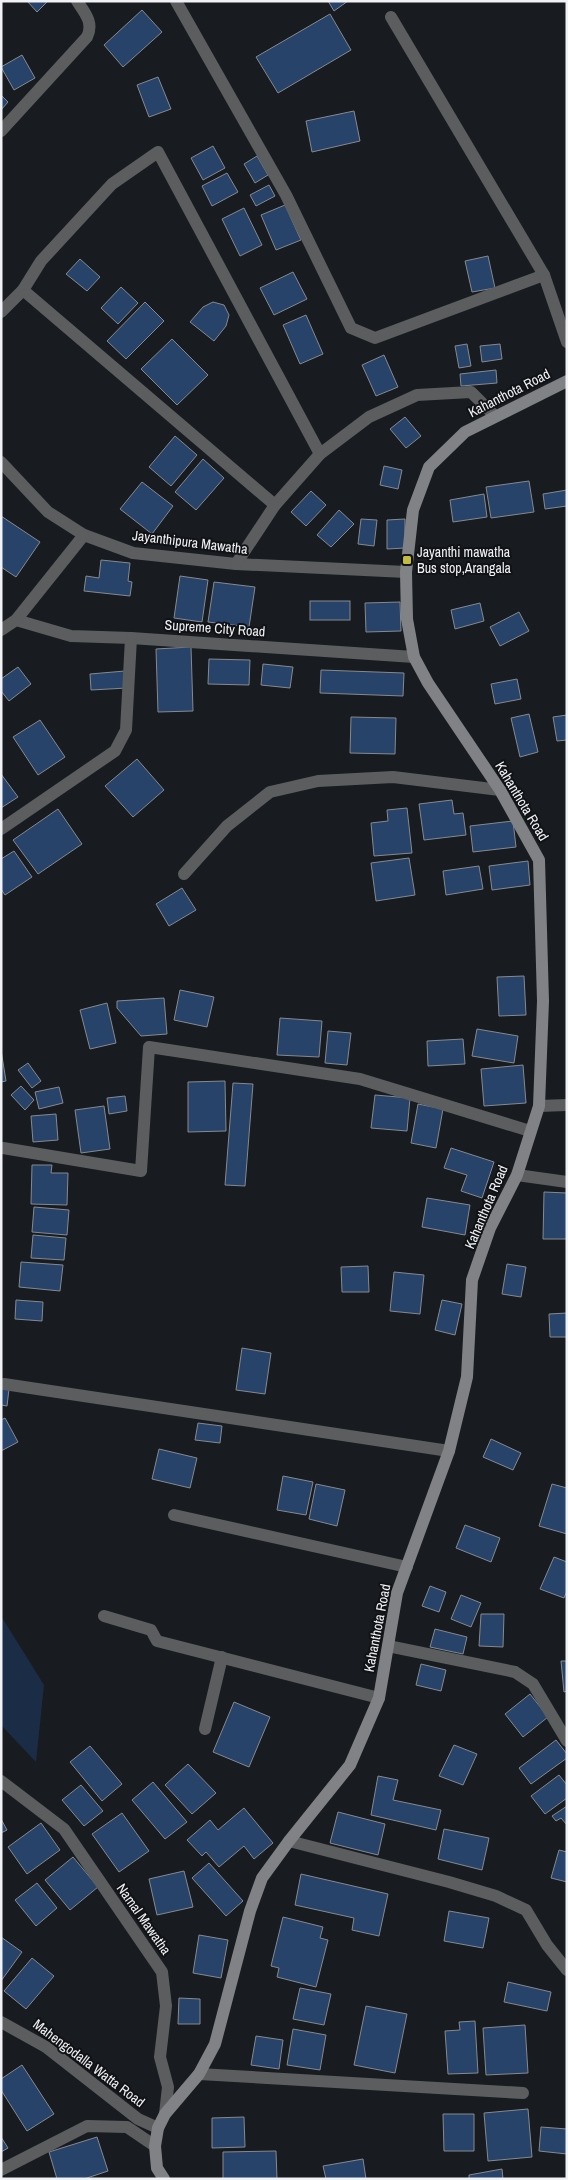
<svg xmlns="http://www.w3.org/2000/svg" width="568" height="2180" font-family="'Archivo Narrow',sans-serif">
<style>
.green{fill:#1b2d46}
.building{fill:#284369;stroke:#86898e}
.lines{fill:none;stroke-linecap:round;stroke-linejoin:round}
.street{stroke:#5b5d5f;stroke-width:12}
.secondary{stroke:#808285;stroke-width:12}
.poi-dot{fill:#c2bd3f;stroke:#101215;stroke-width:2}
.labels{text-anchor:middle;stroke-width:4;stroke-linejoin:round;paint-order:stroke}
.street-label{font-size:14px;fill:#f0f2f5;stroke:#101215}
.poi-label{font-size:14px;fill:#f0f2f5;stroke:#101215;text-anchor:start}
</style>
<rect width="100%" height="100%" fill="#181b1f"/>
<path class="green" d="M1,1616L44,1685L36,1762L1,1725Z"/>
<g class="building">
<path d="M27,1H48L37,12Z"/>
<path d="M328,1H348L334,11Z"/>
<path d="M142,10L162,32L123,67L104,45Z"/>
<path d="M330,14L351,50L278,93L256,57Z"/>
<path d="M22,55L35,78L14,90L1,67Z"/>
<path d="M158,77L171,109L149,117L137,85Z"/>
<path d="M1,95L8,102L1,110Z"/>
<path d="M354,111L360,141L312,152L306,121Z"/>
<path d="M213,146L225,168L203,180L191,158Z"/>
<path d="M257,156L268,175L255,183L244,164Z"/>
<path d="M227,173L238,192L212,206L202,186Z"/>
<path d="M269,185L275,196L256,206L250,195Z"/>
<path d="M285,205L301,240L276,250L261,215Z"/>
<path d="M244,208L262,245L240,256L222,219Z"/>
<path d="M488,256L495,288L472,292L465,261Z"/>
<path d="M80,259L100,277L87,291L66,274Z"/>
<path d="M293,272L307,299L274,315L260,288Z"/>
<path d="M121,287L138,303L118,324L101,308Z"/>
<path d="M145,302L164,321L126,359L107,341Z"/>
<path d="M213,302L224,305L229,315L226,326L214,341L190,322L203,307Z"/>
<path d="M306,315L323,354L300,364L283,325Z"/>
<path d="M172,339L208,375L177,405L141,369Z"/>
<path d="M467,344L471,366L459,368L455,346Z"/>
<path d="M500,344L502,359L482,362L480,346Z"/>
<path d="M384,355L398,387L376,396L362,365Z"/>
<path d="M496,370L497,383L461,386L460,374Z"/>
<path d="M405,417L421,436L406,448L390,429Z"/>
<path d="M175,436L197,455L171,486L149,467Z"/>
<path d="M203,459L224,478L196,510L175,492Z"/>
<path d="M384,466L402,470L398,489L380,485Z"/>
<path d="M529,481L534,512L491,518L486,487Z"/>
<path d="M142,482L173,506L152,534L120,509Z"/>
<path d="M567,490V506L545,509L543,494Z"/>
<path d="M311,491L326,505L306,526L291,512Z"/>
<path d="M484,494L487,517L453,522L450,500Z"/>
<path d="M339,510L354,524L331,547L317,535Z"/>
<path d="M1,516L40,542L16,577L1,567Z"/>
<path d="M361,519L377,520L374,546L358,544Z"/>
<path d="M405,519V548L387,549V520Z"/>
<path d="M101,560L130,563L128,581L132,582L130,596L84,591L86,576L99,578Z"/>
<path d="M180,576L208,580L202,622L174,618Z"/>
<path d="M214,582L255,587L249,627L208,622Z"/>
<rect x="310" y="601" width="40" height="19"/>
<path d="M400,602L401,631L366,632L365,603Z"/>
<path d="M480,603L484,621L455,629L451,610Z"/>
<path d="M519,612L529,631L500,646L490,627Z"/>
<path d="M191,647L193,711L158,712L156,649Z"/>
<path d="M209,659L250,660L249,685L208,684Z"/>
<path d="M263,664L293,667L290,688L261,685Z"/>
<path d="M18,667L31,684L9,701L1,691V679Z"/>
<path d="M321,670L404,673L403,696L320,693Z"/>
<path d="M125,671L127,688L91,690L90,674Z"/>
<path d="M517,679L521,699L495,704L491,684Z"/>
<path d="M529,714L538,752L520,757L511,718Z"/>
<path d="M567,715V740L557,741L553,717Z"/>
<path d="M351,717L396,718L395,754L350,753Z"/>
<path d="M40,720L65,757L38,775L13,737Z"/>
<path d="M137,759L164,790L133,817L105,786Z"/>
<path d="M1,774L18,797L1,808Z"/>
<path d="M452,800L454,814L463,813L466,835L424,840L419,804Z"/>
<path d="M407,808L412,853L374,856L371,823L388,821L387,810Z"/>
<path d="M58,809L82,844L38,874L13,840Z"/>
<path d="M513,821L516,847L473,852L470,826Z"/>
<path d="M14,851L32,877L5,895L1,889V859Z"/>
<path d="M409,858L415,895L376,901L371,863Z"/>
<path d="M528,861L530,885L492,890L489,866Z"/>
<path d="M479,866L483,889L446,895L443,871Z"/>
<path d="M182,888L196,910L169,926L156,904Z"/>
<path d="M524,976L526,1015L499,1016L497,977Z"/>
<path d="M180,990L214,997L207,1027L174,1020Z"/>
<path d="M164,998L167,1034L141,1036L117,1008V1001Z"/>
<path d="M107,1003L116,1043L90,1049L80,1010Z"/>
<path d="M280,1018L322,1021L319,1057L277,1055Z"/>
<path d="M477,1029L518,1036L514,1063L472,1056Z"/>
<path d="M328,1031L351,1033L347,1065L325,1063Z"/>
<path d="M463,1039L465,1064L428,1066L427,1041Z"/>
<path d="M1,1050L6,1081L1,1082Z"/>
<path d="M28,1063L41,1081L32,1088L18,1070Z"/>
<path d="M523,1065L526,1103L484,1106L481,1069Z"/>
<path d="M225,1081L226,1131L188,1132V1082Z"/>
<path d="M233,1083L253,1084L245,1186L225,1185Z"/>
<path d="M21,1086L34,1100L25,1110L11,1095Z"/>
<path d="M59,1087L63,1103L39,1109L35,1092Z"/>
<path d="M375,1095L410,1098L407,1131L371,1128Z"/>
<path d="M125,1096L127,1111L109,1114L107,1098Z"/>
<path d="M418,1104L443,1109L436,1148L411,1143Z"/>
<path d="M104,1106L110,1149L81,1153L75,1110Z"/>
<path d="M56,1114L58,1140L33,1142L31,1116Z"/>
<path d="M451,1148L494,1162L482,1198L461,1191L467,1175L444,1168Z"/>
<path d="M32,1165H52L51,1173H68L67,1205L31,1204Z"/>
<path d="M544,1192L567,1193V1239H543Z"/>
<path d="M427,1198L470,1205L465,1235L422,1227Z"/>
<path d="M34,1207L69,1210L67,1235L32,1232Z"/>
<path d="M33,1235L66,1238L64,1260L31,1258Z"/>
<path d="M21,1262L63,1265L60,1291L19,1287Z"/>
<path d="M507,1264L526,1267L521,1297L502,1294Z"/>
<path d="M368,1266L369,1292H342L341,1267Z"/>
<path d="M394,1272L424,1275L420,1314L390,1311Z"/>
<path d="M16,1300L43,1302L42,1321L15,1319Z"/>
<path d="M442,1300L462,1304L455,1335L435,1330Z"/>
<path d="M567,1313V1337H550L549,1314Z"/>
<path d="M242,1348L271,1353L265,1394L236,1390Z"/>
<path d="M1,1388L9,1389L7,1406L1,1405Z"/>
<path d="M5,1418L18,1442L1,1451V1420Z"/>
<path d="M198,1423L222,1426L220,1443L195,1440Z"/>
<path d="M491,1439L521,1453L513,1470L483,1457Z"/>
<path d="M159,1449L197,1458L190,1488L152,1479Z"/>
<path d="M283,1476L313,1482L306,1515L277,1510Z"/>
<path d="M316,1484L345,1490L337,1526L309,1519Z"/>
<path d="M552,1484L567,1488V1534L539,1526Z"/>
<path d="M465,1525L500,1538L491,1562L456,1548Z"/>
<path d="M554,1557L567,1562V1591L564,1598L540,1589Z"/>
<path d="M430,1586L446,1592L439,1612L422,1606Z"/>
<path d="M461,1595L481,1603L471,1627L451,1619Z"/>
<path d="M481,1614H504L503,1647L479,1646Z"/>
<path d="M435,1629L467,1637L463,1654L430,1647Z"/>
<path d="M561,1661H567V1691L564,1692Z"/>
<path d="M421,1664L446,1670L441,1691L416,1685Z"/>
<path d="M530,1694L548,1717L523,1737L505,1714Z"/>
<path d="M234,1702L270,1717L249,1767L213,1752Z"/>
<path d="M556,1740L567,1754V1758L531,1784L519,1768Z"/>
<path d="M454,1745L477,1754L463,1785L439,1776Z"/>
<path d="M90,1746L122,1784L102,1801L70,1762Z"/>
<path d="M188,1764L216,1793L192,1814L165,1785Z"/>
<path d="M559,1775L567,1785V1798L545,1814L531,1796Z"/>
<path d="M378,1776L398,1780L393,1800L441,1810L436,1830L371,1815Z"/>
<path d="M153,1782L187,1822L165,1839L132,1800Z"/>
<path d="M81,1785L103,1811L84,1826L62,1800Z"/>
<path d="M567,1806V1825L561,1818L556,1821L552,1816Z"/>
<path d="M244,1808L273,1843L254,1859L244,1846L219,1867L206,1852L202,1856L187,1840L210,1820L218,1830Z"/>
<path d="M338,1812L385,1824L378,1855L330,1843Z"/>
<path d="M122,1813L149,1851L119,1872L92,1834Z"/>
<path d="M1,1819L7,1830L1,1833Z"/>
<path d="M41,1823L60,1850L27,1874L8,1847Z"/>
<path d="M444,1829L489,1838L482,1870L438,1859Z"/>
<path d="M559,1850L567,1852V1882L551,1878Z"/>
<path d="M73,1857L98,1887L70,1910L45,1880Z"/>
<path d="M209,1863L243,1901L226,1916L192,1878Z"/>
<path d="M184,1871L193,1907L157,1915L149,1879Z"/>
<path d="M301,1874L388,1894L379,1936L352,1930L354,1918L295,1905Z"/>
<path d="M37,1883L57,1908L36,1926L15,1900Z"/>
<path d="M449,1911L489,1918L483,1948L444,1941Z"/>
<path d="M283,1917L323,1927L320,1938L328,1940L316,1987L277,1977L279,1968L271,1966Z"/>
<path d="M199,1935L228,1940L221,1978L193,1973Z"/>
<path d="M1,1937L22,1952L1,1981Z"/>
<path d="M32,1958L54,1976L26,2009L4,1991Z"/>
<path d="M508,1982L551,1992L547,2011L504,2002Z"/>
<path d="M300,1988L331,1994L324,2025L293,2019Z"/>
<path d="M179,1998L200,1999V2024H178Z"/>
<path d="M366,2006L407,2014L395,2073L354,2065Z"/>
<path d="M475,2021L478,2073L448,2074L445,2031L460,2030L459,2022Z"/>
<path d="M525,2025L528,2073L486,2075L483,2028Z"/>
<path d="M293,2029L326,2035L320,2070L287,2065Z"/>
<path d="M256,2036L283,2040L279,2069L251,2065Z"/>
<path d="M22,2065L54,2114L27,2131L1,2090V2079Z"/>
<path d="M528,2109L532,2157L488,2161L484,2113Z"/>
<path d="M443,2114H474V2151H444Z"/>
<path d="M244,2117L245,2147L212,2148V2118Z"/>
<path d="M541,2127L567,2129V2154L539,2151Z"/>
<path d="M1,2137L8,2148L1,2152Z"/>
<path d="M97,2137L108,2171L84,2179H57L49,2152Z"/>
<path d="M276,2151L277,2179H223V2152Z"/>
<path d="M363,2159L366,2179H326L323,2166Z"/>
<path d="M502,2169L503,2179H469V2175Z"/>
</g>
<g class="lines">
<g class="street">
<path d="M176,1L286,195L351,328L375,338L544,275"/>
<path d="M391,17L544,275L567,342"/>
<path d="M1,131L87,37C94,23 85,13 77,1"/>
<path d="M1,312L23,290"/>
<path d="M1,462L48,512L84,535L133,553L236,564L406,572"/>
<path d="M275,505L23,290L41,261L112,184L158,152L320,454"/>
<path d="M236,564L275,505L320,454L369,417L417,395L471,392L495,416"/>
<path d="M16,620L71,636L131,638L414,657"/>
<path d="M1,630L16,620L84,535"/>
<path d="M1,829L115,751L126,730L131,638"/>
<path d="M184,874L227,826L270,792L318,781L393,777L500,790"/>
<path d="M539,1106L567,1105"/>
<path d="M3,1148L141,1171L149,1047L360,1079L530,1131"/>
<path d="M517,1175L567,1182"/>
<path d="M4,1384L449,1451"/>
<path d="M174,1515L407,1567"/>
<path d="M104,1616L151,1630L157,1641L379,1698"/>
<path d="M388,1646L515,1672L533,1684L567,1741"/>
<path d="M205,1729L222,1657"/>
<path d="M1,1781L64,1829L162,1972L166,2006L160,2057L168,2087L165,2114"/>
<path d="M289,1841L449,1882L496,1896L526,1910L547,1945L567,1970"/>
<path d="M1,2022L46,2047L138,2119L158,2128"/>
<path d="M199,2074L523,2093"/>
<path d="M1,2170L87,2126L127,2127L155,2146"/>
</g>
<path class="secondary" d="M164,2179L157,2168L155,2146L158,2128L165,2114L199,2074L215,2044L250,1911L262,1878L289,1841L350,1765L379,1698L397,1593L449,1451L467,1377L472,1280L490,1228L517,1175L539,1106L543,1001L539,860L500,790L428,683L414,657L407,619L406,572L413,510L429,467L465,432L567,381"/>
</g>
<rect class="poi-dot" x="402" y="555" width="10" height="10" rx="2.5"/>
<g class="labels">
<g class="street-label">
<text transform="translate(509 393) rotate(-27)" y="5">Kahanthota Road</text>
<text transform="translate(190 542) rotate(7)" y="5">Jayanthipura Mawatha</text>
<text transform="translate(215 628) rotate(4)" y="5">Supreme City Road</text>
<text transform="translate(522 801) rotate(59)" y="5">Kahanthota Road</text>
<text transform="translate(486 1207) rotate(-67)" y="5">Kahanthota Road</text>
<text transform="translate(377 1628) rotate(-79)" y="5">Kahanthota Road</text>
<text transform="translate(144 1919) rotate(55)" y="5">Namal Mawatha</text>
<text transform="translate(89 2063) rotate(37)" y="5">Mahengodalla Watta Road</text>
</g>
<g class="poi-label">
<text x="417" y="557">Jayanthi mawatha<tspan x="417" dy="16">Bus stop,Arangala</tspan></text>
</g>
</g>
<rect width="568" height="2180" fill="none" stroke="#f0f2f5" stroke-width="5"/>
</svg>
